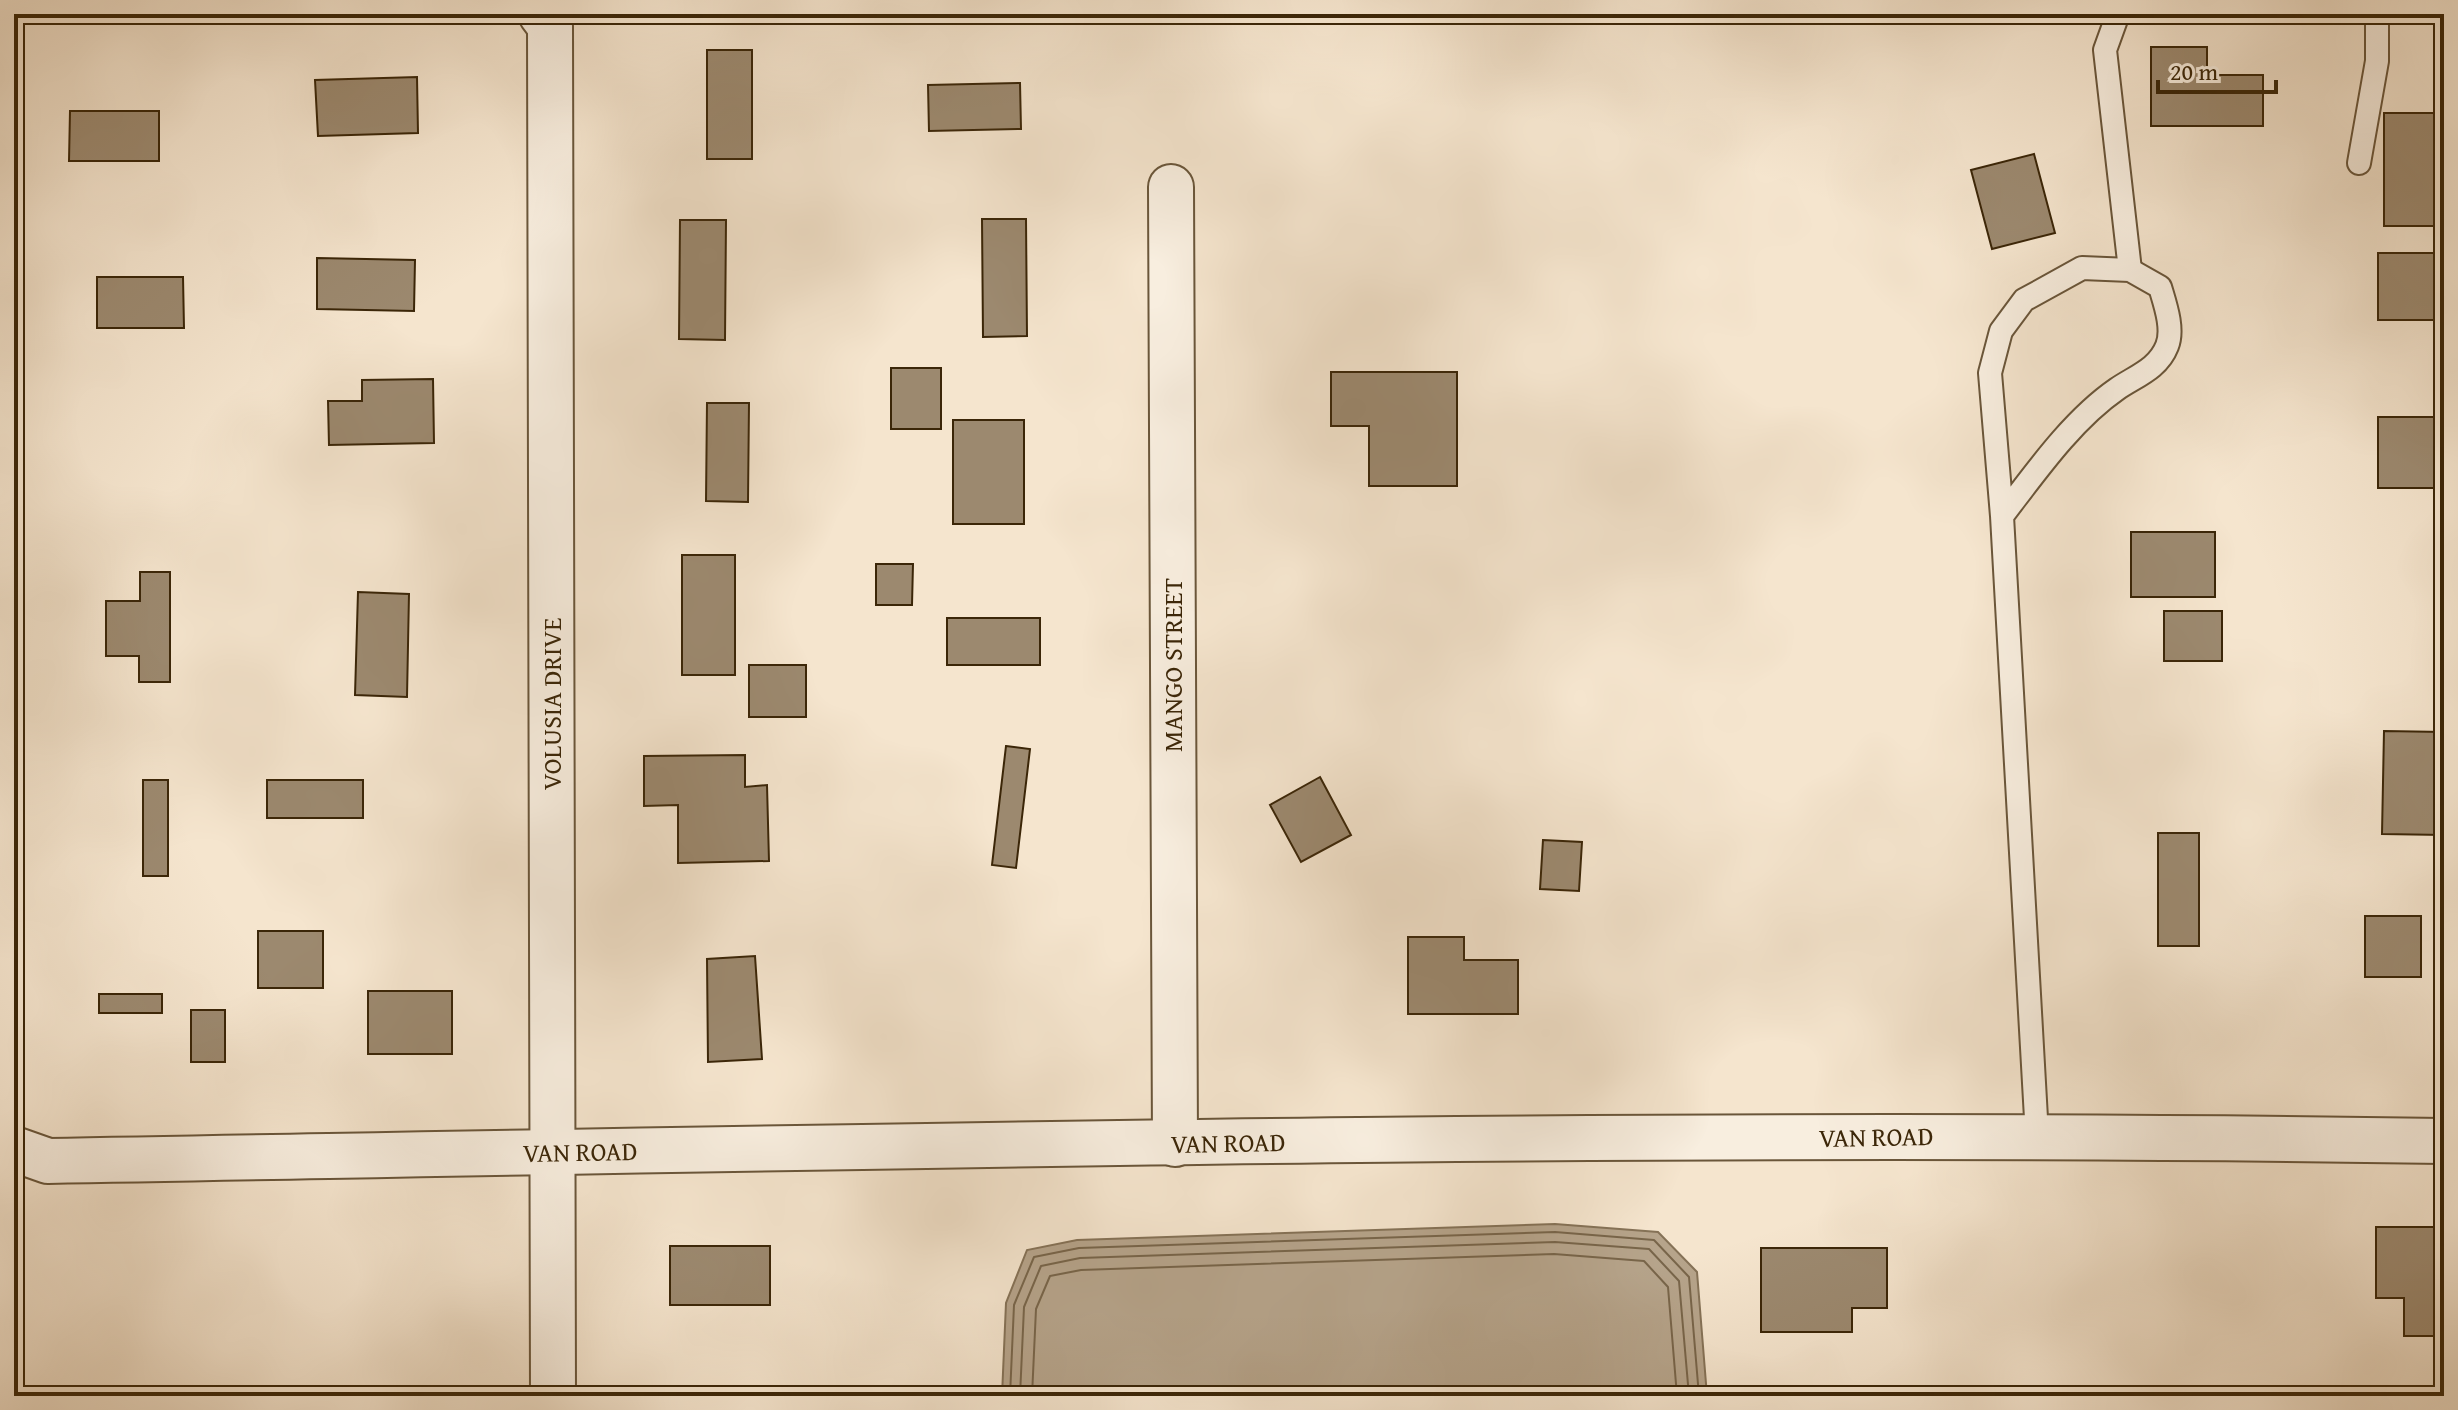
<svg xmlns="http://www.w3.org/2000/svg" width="2458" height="1410" font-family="'Gentium Book Plus',serif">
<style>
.water{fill:#b6a48b;stroke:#857257;stroke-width:2}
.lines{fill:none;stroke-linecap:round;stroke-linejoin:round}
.shore{stroke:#78654a;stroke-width:2}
.building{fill:#9c896f;stroke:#3b2608;stroke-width:2}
.service-casing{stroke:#6a563a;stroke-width:26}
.minor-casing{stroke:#6a563a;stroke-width:48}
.service{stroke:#f8eedf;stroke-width:22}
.minor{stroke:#f8eedf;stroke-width:44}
.labels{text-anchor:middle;stroke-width:6;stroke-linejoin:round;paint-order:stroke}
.street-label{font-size:26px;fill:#3b2608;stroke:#f8eedf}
</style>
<rect width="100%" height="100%" fill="#f5e5ce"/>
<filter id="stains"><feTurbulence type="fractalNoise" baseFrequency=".0025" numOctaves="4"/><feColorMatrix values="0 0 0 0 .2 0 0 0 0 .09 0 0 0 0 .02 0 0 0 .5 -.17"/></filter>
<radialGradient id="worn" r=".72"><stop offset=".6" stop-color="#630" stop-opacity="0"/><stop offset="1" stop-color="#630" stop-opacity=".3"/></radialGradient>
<path class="water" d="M1555,1224L1658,1232L1697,1272L1707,1396H1002L1006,1303L1027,1250L1077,1240Z"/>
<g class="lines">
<g class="shore">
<path d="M1010,1396L1014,1305L1034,1257L1079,1248L1555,1232L1654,1240L1689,1277L1699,1396"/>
<path d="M1020,1396L1024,1307L1041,1266L1080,1258L1555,1242L1649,1249L1679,1281L1689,1396"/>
<path d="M1032,1396L1036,1309L1050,1276L1081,1270L1554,1254L1644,1261L1668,1287L1677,1396"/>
</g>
</g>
<g class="building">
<path d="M2151,47H2207V75H2263V126H2151Z"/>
<rect x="707" y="50" width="45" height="109"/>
<path d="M417,77L418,133L318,136L315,80Z"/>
<path d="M1020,83L1021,129L929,131L928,85Z"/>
<path d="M70,111H159V161H69Z"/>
<rect x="2384" y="113" width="52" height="113"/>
<path d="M2034,154L2055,233L1992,249L1971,170Z"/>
<path d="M982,219H1026L1027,336L983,337Z"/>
<path d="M680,220H726L725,340L679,339Z"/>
<rect x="2378" y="253" width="66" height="67"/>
<path d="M317,258L415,260L414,311L317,309Z"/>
<path d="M97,277H183L184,328H97Z"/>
<rect x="891" y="368" width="50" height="61"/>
<path d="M1331,372H1457V486H1369V426H1331Z"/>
<path d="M433,379L434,443L329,445L328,401H362V380Z"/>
<path d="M707,403H749L748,502L706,501Z"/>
<rect x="2378" y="417" width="66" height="71"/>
<rect x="953" y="420" width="71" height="104"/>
<rect x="2131" y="532" width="84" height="65"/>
<rect x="682" y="555" width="53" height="120"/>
<path d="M876,564H913L912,605H876Z"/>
<path d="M140,572H170V682H139V656H106V601H140Z"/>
<path d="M358,592L409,594L407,697L355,695Z"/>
<rect x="2164" y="611" width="58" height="50"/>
<rect x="947" y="618" width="93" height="47"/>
<rect x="749" y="665" width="57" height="52"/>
<path d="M2384,731L2444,732V835L2382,834Z"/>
<path d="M1006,746L1030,749L1016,868L992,865Z"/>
<path d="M745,755V787L767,785L769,861L678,863V805L644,806V756Z"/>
<path d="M1320,777L1351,835L1301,862L1270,805Z"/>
<rect x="143" y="780" width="25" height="96"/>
<rect x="267" y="780" width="96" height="38"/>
<rect x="2158" y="833" width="41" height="113"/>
<path d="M1543,840L1582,842L1579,891L1540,889Z"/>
<rect x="2365" y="916" width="56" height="61"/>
<rect x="258" y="931" width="65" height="57"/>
<path d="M1408,937H1464V960H1518V1014H1408Z"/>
<path d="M755,956L762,1059L708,1062L707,959Z"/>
<rect x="368" y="991" width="84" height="63"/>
<rect x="99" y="994" width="63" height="19"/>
<rect x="191" y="1010" width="34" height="52"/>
<path d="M2376,1227H2444V1336H2404V1298H2376Z"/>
<rect x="670" y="1246" width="100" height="59"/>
<path d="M1761,1248H1887V1308H1852V1332H1761Z"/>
</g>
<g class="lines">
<g class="service-casing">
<g id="service">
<path d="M2118,14L2105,50L2130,270"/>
<path d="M2359,163L2377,61V14"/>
<path d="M2002,516C2035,473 2072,420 2117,389C2136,376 2158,369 2167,346C2174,329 2165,304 2160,287L2130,270L2082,268L2024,300L2001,331L1990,373L2002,516L2037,1136"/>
</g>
</g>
<g class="minor-casing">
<g id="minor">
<path d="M541,14L550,26L553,1396"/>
<path d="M1171,187L1175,1144"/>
<path d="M14,1149L48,1161C846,1147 1645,1129 2444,1141"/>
</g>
</g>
<use href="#service" class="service"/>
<use href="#minor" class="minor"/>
</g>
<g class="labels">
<g class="street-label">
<text transform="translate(1173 665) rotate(-90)" y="9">MANGO STREET</text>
<text transform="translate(552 704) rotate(-90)" y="9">VOLUSIA DRIVE</text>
<text transform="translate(1876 1137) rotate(-1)" y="9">VAN ROAD</text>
<text transform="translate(1228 1143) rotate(-1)" y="9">VAN ROAD</text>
<text transform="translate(580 1152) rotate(-1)" y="9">VAN ROAD</text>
</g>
</g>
<rect width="2458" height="1410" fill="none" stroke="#f5e5ce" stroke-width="48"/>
<rect x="16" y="16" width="2426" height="1378" fill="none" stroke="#3b2608" stroke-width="4"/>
<rect x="24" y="24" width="2410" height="1362" fill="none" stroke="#3b2608" stroke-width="2"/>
<path d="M2158 80v12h118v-12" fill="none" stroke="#3b2608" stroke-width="4"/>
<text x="2170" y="80" font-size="24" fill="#3b2608" stroke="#f8eedf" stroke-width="6" paint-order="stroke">20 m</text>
<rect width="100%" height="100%" filter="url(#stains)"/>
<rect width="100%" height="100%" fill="url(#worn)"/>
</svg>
